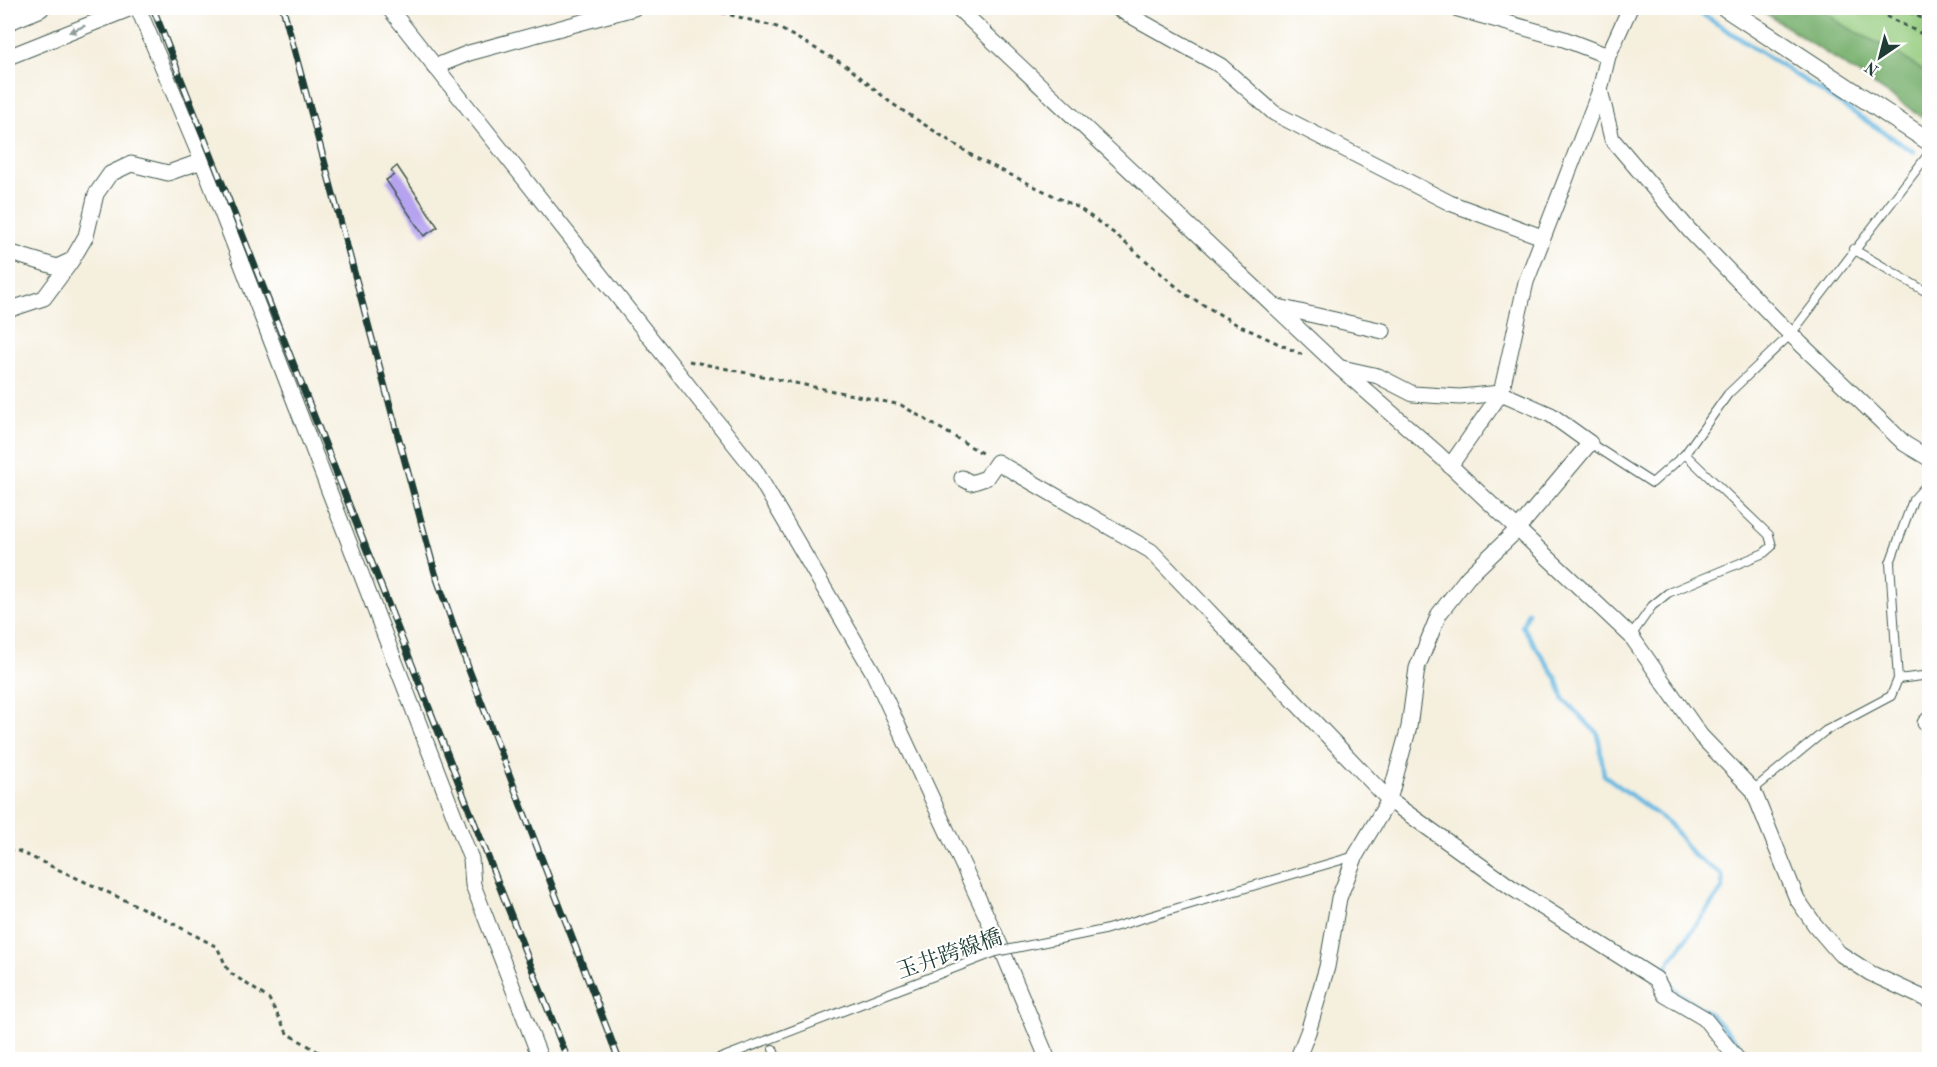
<svg xmlns="http://www.w3.org/2000/svg" width="1937" height="1067" font-family="'Old Standard TT','Noto Serif JP',serif">
<style>
.green{fill:#95cc7f;stroke:#5a845a;stroke-width:1.5}
.forest{fill:#78b06e;stroke:#4c7651;stroke-width:1.5}
.lines{fill:none;stroke-linecap:round;stroke-linejoin:round}
.stream{stroke:#66b8e1;stroke-width:4.5}
.building{fill:#b5a3f0}
.service-casing{stroke:#3f584e;stroke-width:10}
.minor-casing{stroke:#3f584e;stroke-width:17}
.tertiary-casing{stroke:#3f584e;stroke-width:20}
.path{stroke:#3f584e;stroke-width:3;stroke-dasharray:4.5 4.5;stroke-linecap:butt}
.service{stroke:#fff;stroke-width:8}
.minor{stroke:#fff;stroke-width:15}
.tertiary{stroke:#fff;stroke-width:18}
.rail-casing{stroke:#1f3d34;stroke-width:7}
.rail{stroke:#fff;stroke-width:4.5;stroke-dasharray:14;stroke-linecap:butt}
.service-bridge-casing{stroke:#3f584e;stroke-width:10;stroke-linecap:butt}
.service-bridge{stroke:#fff;stroke-width:8}
.oneway{fill:#8f9e9a}
.labels{text-anchor:middle;stroke-width:4.5;stroke-linejoin:round;paint-order:stroke}
.street-label{font-size:22px;fill:#1f3d34;stroke:#fff}
</style>
<rect width="100%" height="100%" fill="#fff"/>
<filter id="ink" filterUnits="userSpaceOnUse"><feTurbulence type="fractalNoise" baseFrequency=".0167" numOctaves="2"/><feDisplacementMap in="SourceGraphic" scale="12" xChannelSelector="R" yChannelSelector="G"/><feConvolveMatrix kernelMatrix="1 2 1 2 8 2 1 2 1" color-interpolation-filters="sRGB"/></filter>
<filter id="wash" filterUnits="userSpaceOnUse"><feTurbulence type="fractalNoise" baseFrequency=".008" numOctaves="4" result="noise"/><feDisplacementMap in="SourceGraphic" scale="24" xChannelSelector="R" yChannelSelector="G"/><feGaussianBlur stdDeviation="1.35" result="paint"/><feColorMatrix in="noise" values="0 0 0 0 0 0 0 0 0 0 0 0 0 0 0 0 0 1.4 0 .05"/><feComposite in="paint" operator="in"/></filter>
<g filter="url(#wash)">
<rect width="100%" height="100%" fill="#f5efde"/>
<path class="green" d="M1758,8H1929V121Z"/>
<path class="forest" d="M1758,8H1820L1843,25L1898,54L1929,75V121Z"/>
<g class="lines">
<g class="stream">
<path d="M1693,8L1914,152"/>
<path d="M1528,612L1522,626L1557,679L1564,700L1598,734L1604,775L1670,824L1693,855L1722,875L1723,888L1670,961L1663,976L1680,994L1711,1015L1753,1060"/>
</g>
</g>
<g id="blocks">
<path class="building" d="M397,166L438,227L424,236L386,180L394,175L391,171Z"/>
</g>
</g>
<g filter="url(#ink)">
<use href="#blocks" fill-opacity="0" stroke="#3f584e" stroke-width="1.5"/>
<g class="lines">
<g class="service-casing">
<g id="service">
<path d="M1853,249L1930,294"/>
<path d="M1590,443L1652,483L1685,454L1769,535L1772,546L1764,553L1668,593L1652,606L1631,636"/>
<path d="M1685,454L1728,394L1791,334L1930,152"/>
<path d="M1898,679L1930,675"/>
<path d="M1753,790L1825,731L1891,696L1898,679L1890,563L1913,500L1930,481"/>
<path d="M1201,901L1355,856"/>
<path d="M773,1049L777,1060"/>
</g>
</g>
<g class="minor-casing">
<g id="minor">
<path d="M138,8L202,161L471,859L473,885L541,1060"/>
<path d="M389,8L755,470L873,672L1000,945L1048,1060"/>
<path d="M958,8L1339,367L1438,454L1631,636L1701,736L1753,790L1797,899L1815,925L1839,953L1870,973L1930,1001"/>
<path d="M1117,8L1221,66L1274,113L1450,203L1542,237"/>
<path d="M1455,8L1564,39L1608,56"/>
<path d="M8,57L131,8"/>
<path d="M434,67L469,53L634,8"/>
<path d="M1600,90L1612,139L1690,231L1779,323L1905,444L1930,459"/>
<path d="M8,252L57,267L72,260L86,236L96,194L110,174L131,164L168,173L202,161"/>
<path d="M1274,306L1383,331"/>
<path d="M8,310L44,298L70,263"/>
<path d="M1450,466L1501,393L1526,282L1600,90L1608,56L1630,8"/>
<path d="M962,478L971,483L986,478L997,462L1151,551L1389,800L1512,888L1656,979L1665,995L1704,1018L1738,1060"/>
<path d="M1925,723L1930,718"/>
<path d="M1297,1060L1308,1032L1327,967L1339,898L1356,855L1389,800L1409,727L1417,668L1439,614L1468,577L1516,531L1590,443L1551,415L1501,393L1460,397L1413,394L1378,376L1342,368"/>
</g>
</g>
<g class="tertiary-casing">
<g id="tertiary">
<path d="M1726,8L1930,142"/>
<path d="M8,21L40,8"/>
</g>
</g>
<g class="path">
<path d="M704,8L777,27L847,66L891,103L976,158L1079,208L1115,234L1185,294L1236,324L1303,355"/>
<path d="M1870,8L1930,38"/>
<path d="M1901,8L1930,22"/>
<path d="M689,361L901,405L985,455"/>
<path d="M8,850L18,851L155,914L217,947L229,972L269,999L287,1033L332,1060"/>
</g>
<use href="#service" class="service"/>
<use href="#minor" class="minor"/>
<use href="#tertiary" class="tertiary"/>
<g class="rail-casing">
<g id="rail">
<path d="M153,8L568,1060"/>
<path d="M283,8L435,573L469,670L619,1060"/>
</g>
</g>
<use href="#rail" class="rail"/>
<g class="service-bridge-casing">
<path id="service-bridge" d="M716,1060L996,952L1104,930L1201,901"/>
</g>
<use href="#service-bridge" class="service-bridge"/>
</g>
<defs><path id="oneway-solid" d="M-6-.8H1V-3.2L6.5 0L1 3.2V.8H-6Z" transform="scale(1.5)"/></defs>
<use class="oneway" href="#oneway-solid" transform="translate(77 29) rotate(158)"/>
</g>
<g class="labels">
<g class="street-label">
<text transform="translate(949 953) rotate(-19)" y="8">玉井跨線橋</text>
</g>
</g>
<rect width="1937" height="1067" fill="none" stroke="#fff" stroke-width="30"/>
<g transform="translate(1880 57) rotate(215)" stroke="#ffffff" stroke-width="4.5" paint-order="stroke">
<path d="M0-4.5L10 22L0 15L-10 22Z" fill="#1f3d34"/>
<text y="-9" font-size="16" font-weight="bold" text-anchor="middle" fill="#1f3d34">N</text>
</g>
</svg>
